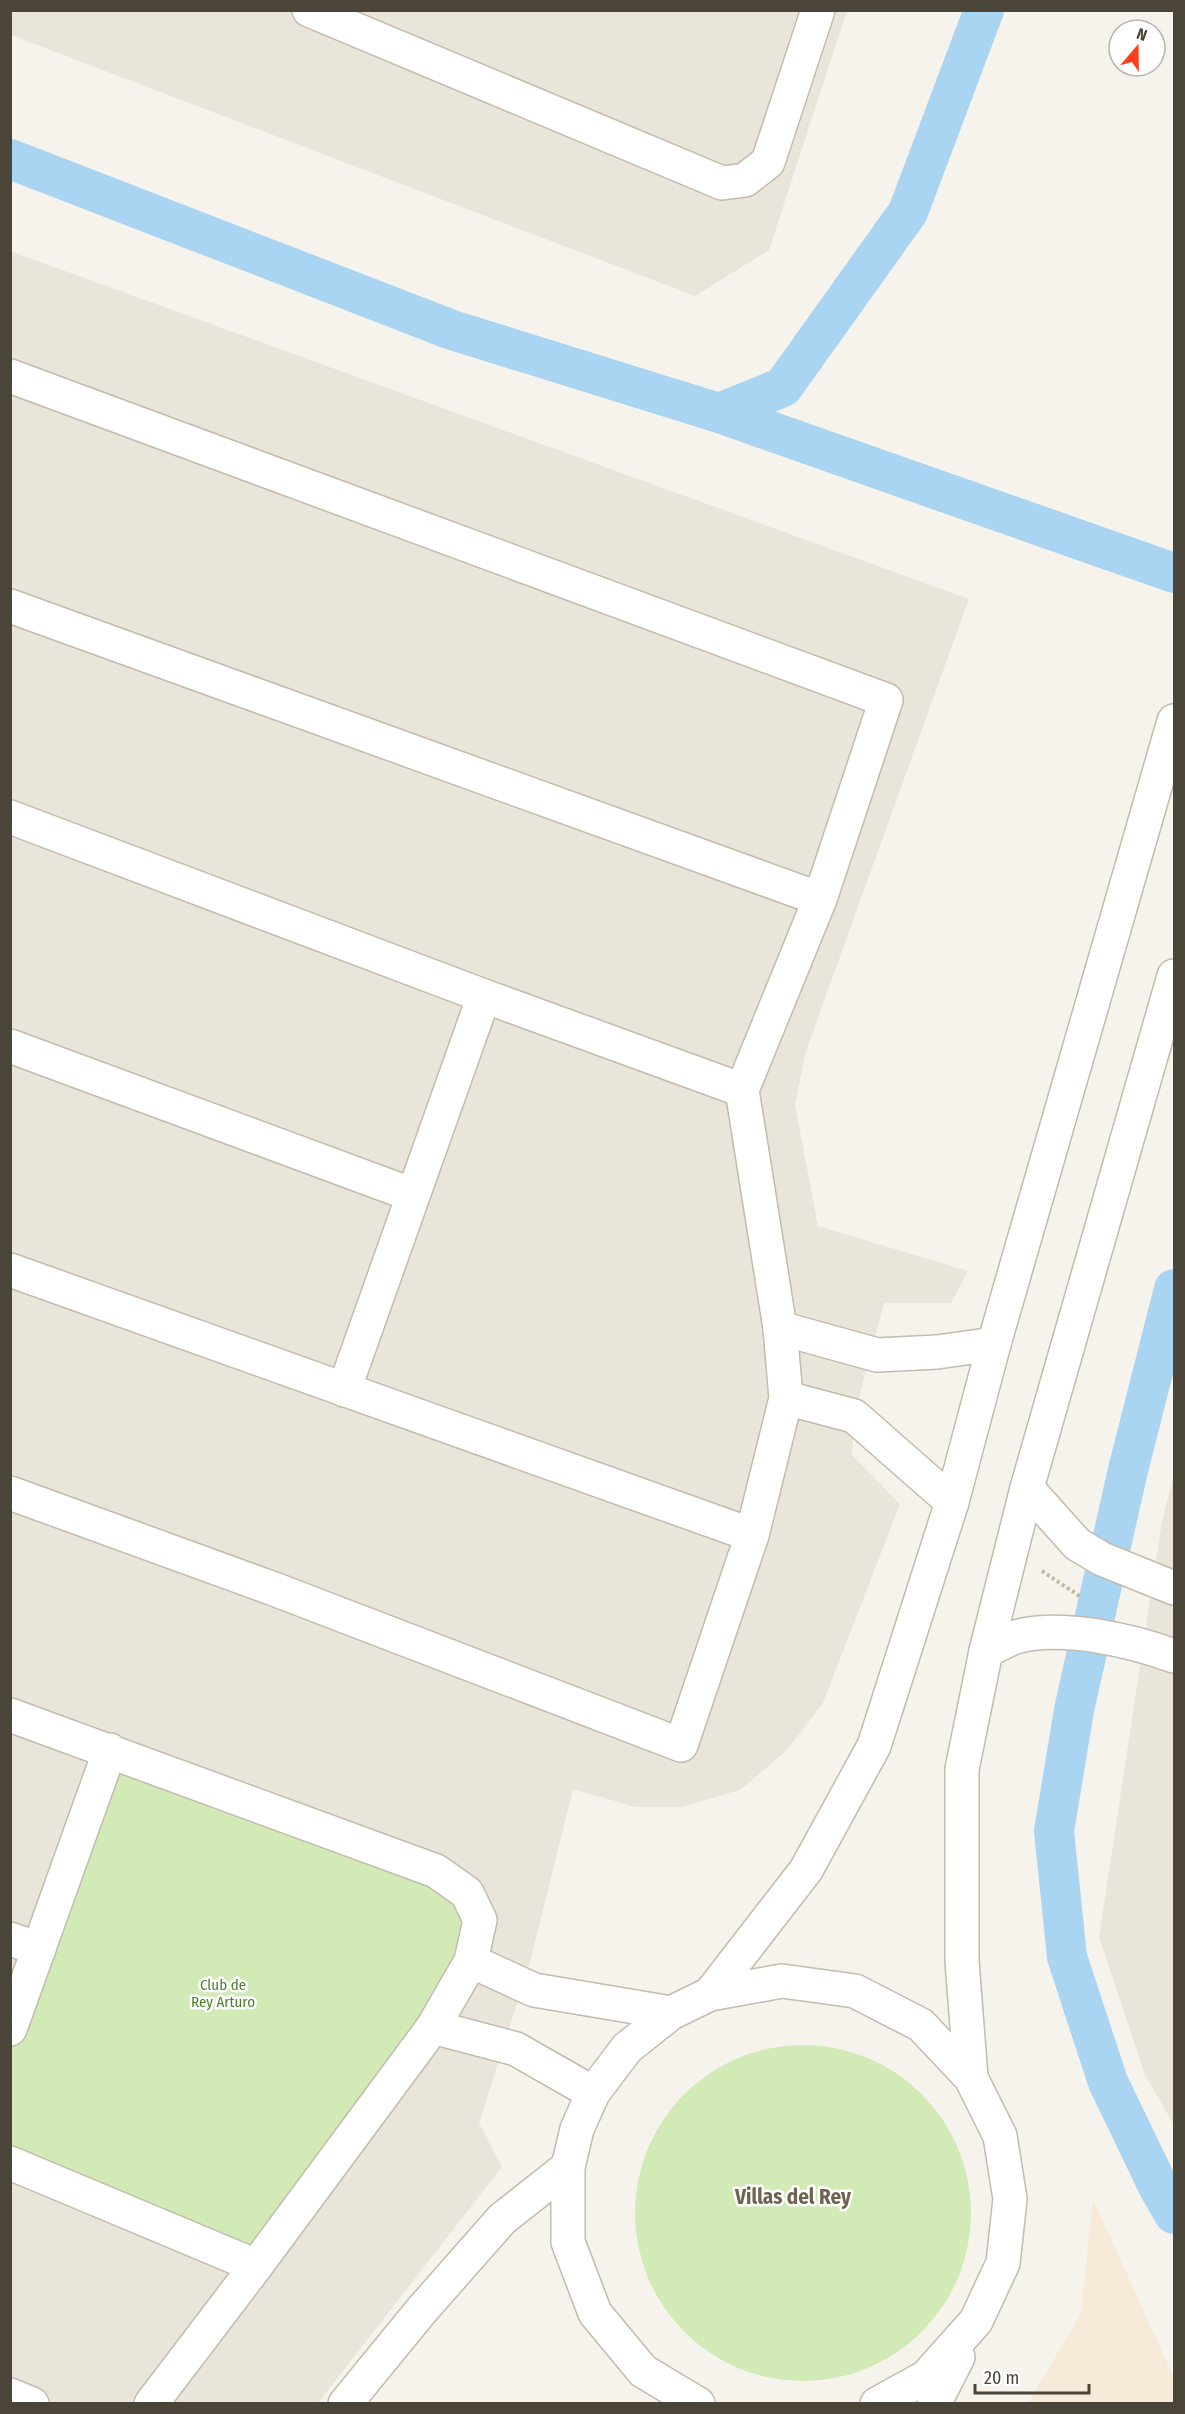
<svg xmlns="http://www.w3.org/2000/svg" width="1185" height="2414" font-family="'Fira Sans Condensed',sans-serif">
<style>
.residential{fill:#eae5da}
.commercial{fill:#f7ead8}
.park{fill:#d2eab5}
.lines{fill:none;stroke-linecap:round;stroke-linejoin:round}
.canal{stroke:#a9d4f2;stroke-width:40}
.minor-casing{stroke:#c2bbae;stroke-width:36}
.tertiary-casing{stroke:#c2bbae;stroke-width:36}
.path{stroke:#c4b79f;stroke-width:4;stroke-dasharray:3 3;stroke-linecap:butt}
.minor{stroke:#fff;stroke-width:33}
.tertiary{stroke:#fff;stroke-width:33}
.labels{text-anchor:middle;stroke-width:5;stroke-linejoin:round;paint-order:stroke}
.park-label{font-size:15px;fill:#4a7f2a;stroke:#fff}
.district-label{font-size:21px;font-weight:bold;fill:#6e6250;stroke:#fff}
</style>
<rect width="100%" height="100%" fill="#f6f3ec"/>
<g class="residential">
<path d="M10,11H847L769,250L695,296L11,35Z"/>
<path d="M10,251L969,599L806,1051L795,1105L818,1226L968,1271L951,1303H884L854,1416L852,1455L900,1504L823,1703L786,1751L740,1790L681,1807H635L573,1789L529,1966L479,2123L502,2167L318,2403H11Z"/>
<path d="M1174,1474V2125L1145,2075L1099,1937L1162,1521Z"/>
</g>
<path class="commercial" d="M1093,2199L1174,2378V2403H1028L1081,2314Z"/>
<g class="park">
<path d="M110,1750L467,1893L471,1961L256,2266L11,2163V2029Z"/>
<circle cx="803" cy="2213" r="168"/>
</g>
<g class="lines">
<g class="canal">
<path d="M10,159L452,330L719,413L783,387L908,212L984,10"/>
<path d="M719,413L1174,573"/>
<path d="M1174,1289L1128,1470L1097,1607L1074,1710L1054,1831L1067,1957L1108,2082L1159,2188L1174,2214"/>
</g>
<g class="minor-casing">
<g id="minor">
<path d="M309,10L722,183L745,180L768,162L818,10"/>
<path d="M10,376L886,700L820,899L742,1090L780,1328L786,1398L752,1535L681,1745L274,1589L10,1493"/>
<path d="M10,606L820,899"/>
<path d="M10,817L484,996L742,1090"/>
<path d="M10,1046L413,1195"/>
<path d="M10,1270L752,1535"/>
<path d="M780,1328L877,1355L937,1352L994,1344"/>
<path d="M344,1390L484,996"/>
<path d="M786,1398L854,1416L952,1502"/>
<path d="M1027,1488L1077,1544L1102,1559L1174,1588"/>
<path d="M986,1651C995,1647 1005,1641 1015,1637C1061,1624 1130,1640 1174,1656"/>
<path d="M10,1715L436,1871L467,1893L480,1920L471,1961L433,2027L256,2266L151,2404"/>
<path d="M10,1939L39,1949"/>
<path d="M471,1961L534,1990L671,2013"/>
<path d="M433,2027L516,2049L593,2093"/>
<path d="M10,2029L110,1750"/>
<path d="M10,2163L256,2266"/>
<path d="M10,2395L32,2404"/>
</g>
</g>
<g class="tertiary-casing">
<g id="tertiary">
<path d="M710,1994L806,1870L874,1746L952,1502L994,1344L1174,721"/>
<path d="M971,2078L962,1961V1769L986,1651L1027,1488L1174,976"/>
<path d="M345,2404L421,2311L502,2219L568,2167"/>
<path d="M698,2404L643,2371L595,2313L568,2242V2167L577,2129L593,2093L627,2048L671,2013L710,1994L782,1981L855,1991L921,2025L971,2078L1000,2136L1010,2199L1003,2263L976,2321L926,2377L877,2404"/>
<path d="M934,2404L958,2357"/>
</g>
</g>
<path class="path" d="M1042,1571L1081,1597"/>
<use href="#minor" class="minor"/>
<use href="#tertiary" class="tertiary"/>
</g>
<g class="labels">
<g class="park-label">
<text x="223" y="1990">Club de<tspan x="223" dy="17">Rey Arturo</tspan></text>
</g>
<g class="district-label">
<text x="793" y="2204">Villas del Rey</text>
</g>
</g>
<rect width="1185" height="2414" fill="none" stroke="#4b4439" stroke-width="24"/>
<g transform="translate(1137 48) rotate(20)"><circle r="28" fill="#ffffff" stroke="#b7b4b0" stroke-width="1.5"/>
<path d="M0-4.5L10 22L0 15L-10 22Z" fill="#fc3f1d"/>
<text y="-9" font-size="16" font-weight="bold" text-anchor="middle" fill="#4b4439">N</text>
</g>
<path d="M975 2384v9h114v-9" fill="none" stroke="#4b4439" stroke-width="3"/>
<text x="984" y="2384" font-size="18" fill="#4b4439" stroke="#ffffff" stroke-width="4.5" paint-order="stroke">20 m</text>
</svg>
